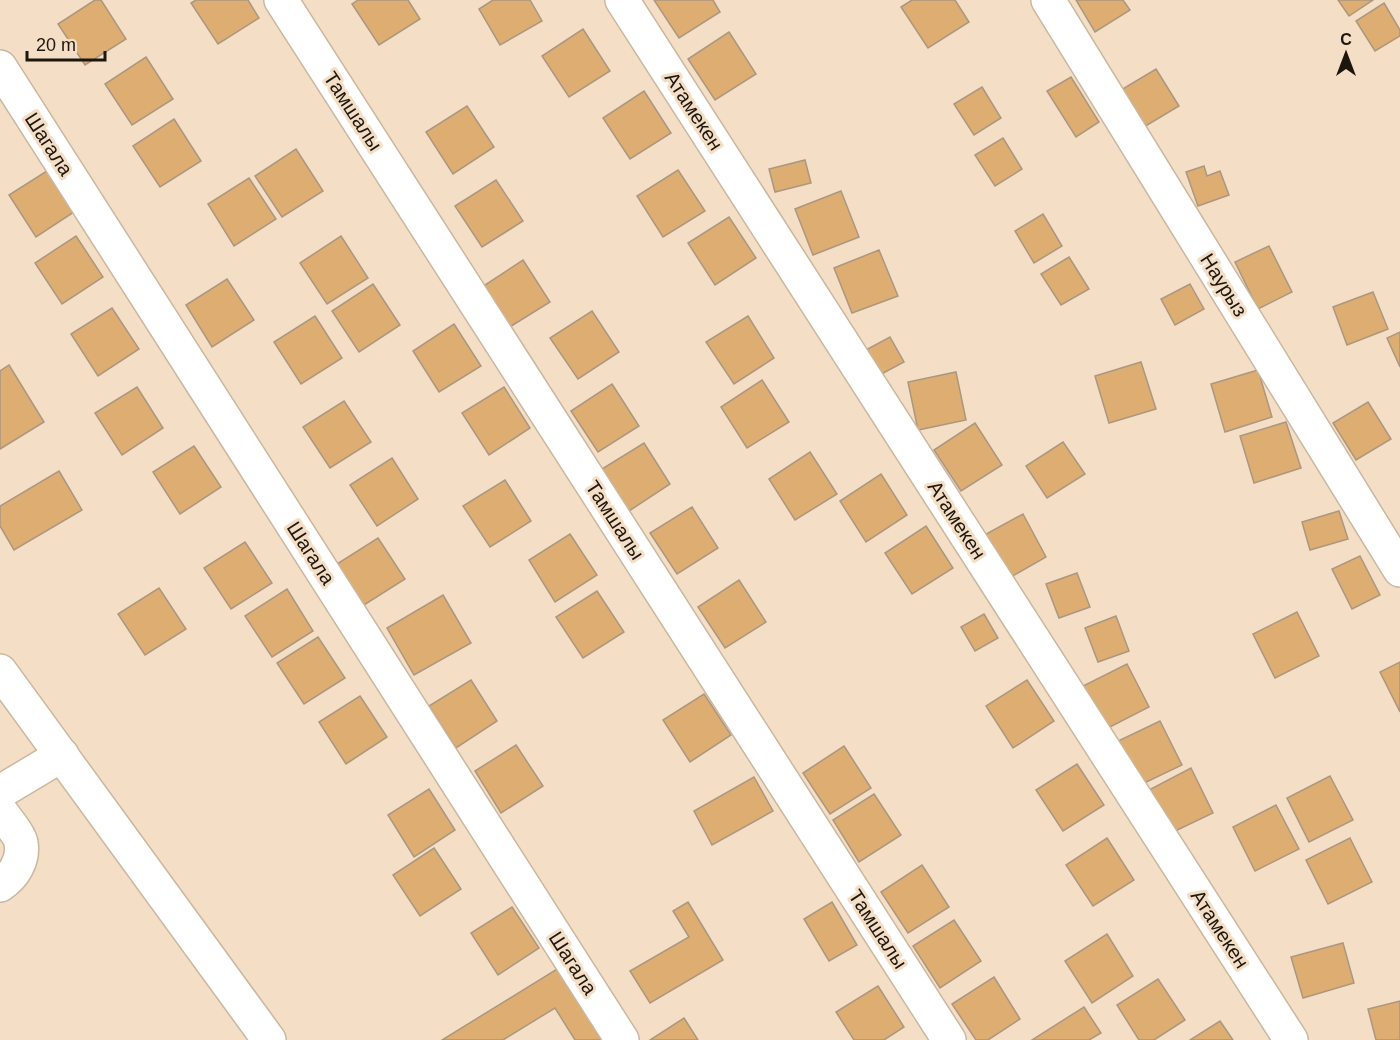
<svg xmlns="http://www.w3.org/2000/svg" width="1400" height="1040" font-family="Helvetica,sans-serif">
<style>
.building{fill:#ddad72;stroke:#ab9780;stroke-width:1.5}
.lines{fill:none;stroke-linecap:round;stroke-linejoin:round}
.minor-casing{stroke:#cbb79f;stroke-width:36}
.minor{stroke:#fff;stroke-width:33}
.labels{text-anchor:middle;stroke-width:6;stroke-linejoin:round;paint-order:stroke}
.street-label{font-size:20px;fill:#1d160d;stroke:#f4dec6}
</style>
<rect width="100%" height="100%" fill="#f4dec6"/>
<g class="building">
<path d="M95,0H101L126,39L85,65L58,24Z"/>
<path d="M196,0H248L259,18L218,44L191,3Z"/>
<path d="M358,0H408L420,19L379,45L352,4Z"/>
<path d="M493,0H530L542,21L500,45L479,9Z"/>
<path d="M654,0H713L720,12L679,38Z"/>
<path d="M912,0H955L969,22L928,48L901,7Z"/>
<path d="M1076,0H1123L1130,10L1095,32Z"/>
<path d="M1338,0H1373L1349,16Z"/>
<path d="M1384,3L1400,30V36L1375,51L1356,21Z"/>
<path d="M583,29L610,71L569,97L542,56Z"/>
<path d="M729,32L756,74L715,100L688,59Z"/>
<path d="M146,57L173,99L132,125L105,84Z"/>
<path d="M1156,69L1179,106L1144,127L1121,90Z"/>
<path d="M1071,77L1099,122L1076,137L1047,91Z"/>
<path d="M982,87L1001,118L974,135L954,104Z"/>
<path d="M644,91L671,133L630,159L603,118Z"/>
<path d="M467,106L494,147L453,174L426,132Z"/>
<path d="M174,119L201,161L160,187L133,146Z"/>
<path d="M1003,138L1022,169L995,186L975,155Z"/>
<path d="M296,149L323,191L282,217L255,176Z"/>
<path d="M805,160L811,183L775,192L769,169Z"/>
<path d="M1204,166L1207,176L1220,171L1229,195L1198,206L1186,172Z"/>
<path d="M50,169L77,210L36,237L9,195Z"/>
<path d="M678,170L705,211L663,237L637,196Z"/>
<path d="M249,178L276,219L234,246L208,204Z"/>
<path d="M496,180L523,221L482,247L455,206Z"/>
<path d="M841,191L859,237L813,255L795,209Z"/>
<path d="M1043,214L1062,246L1034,263L1015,231Z"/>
<path d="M729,217L756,258L715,285L688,243Z"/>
<path d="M76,236L103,277L62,304L35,263Z"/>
<path d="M341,236L368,278L327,304L300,263Z"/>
<path d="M1269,246L1292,292L1258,309L1235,262Z"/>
<path d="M879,250L898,296L852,313L834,268Z"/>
<path d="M1069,257L1089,289L1061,305L1041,274Z"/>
<path d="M523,260L550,302L508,328L482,287Z"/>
<path d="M227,279L254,320L212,347L186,305Z"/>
<path d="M373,284L400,325L359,352L332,311Z"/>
<path d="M1190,284L1204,309L1175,325L1161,299Z"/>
<path d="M1373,292L1388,329L1347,345L1333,307Z"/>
<path d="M112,308L139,349L98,376L71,334Z"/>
<path d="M592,311L619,352L578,379L550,338Z"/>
<path d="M315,316L342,358L301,384L274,342Z"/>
<path d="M748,316L774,358L734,384L706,342Z"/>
<path d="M454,324L481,366L439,392L413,351Z"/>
<path d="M1400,332V367L1387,338Z"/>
<path d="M890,337L904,362L876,377L862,352Z"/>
<path d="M1141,362L1156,409L1109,423L1095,376Z"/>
<path d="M9,365L44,422L0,449V371Z"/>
<path d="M1258,370L1272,417L1225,432L1211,384Z"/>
<path d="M956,372L966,420L918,430L908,382Z"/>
<path d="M762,380L789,422L747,448L721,407Z"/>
<path d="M612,384L639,426L598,452L571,411Z"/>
<path d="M137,387L163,428L122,455L95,413Z"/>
<path d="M504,387L530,428L489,455L462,413Z"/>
<path d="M344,401L371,442L330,468L303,427Z"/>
<path d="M1368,402L1391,439L1356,460L1333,423Z"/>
<path d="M1286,422L1301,468L1254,483L1240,436Z"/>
<path d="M975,423L1002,465L961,491L934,450Z"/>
<path d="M1063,442L1085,474L1047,498L1026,466Z"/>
<path d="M644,443L670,484L629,511L602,469Z"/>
<path d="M194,446L221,487L180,514L153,472Z"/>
<path d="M810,452L837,494L795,520L769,479Z"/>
<path d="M392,458L418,499L377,526L350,485Z"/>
<path d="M59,471L82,510L14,550L0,526V506Z"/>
<path d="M881,474L907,515L866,542L840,501Z"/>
<path d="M505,480L531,521L490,547L463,506Z"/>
<path d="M692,507L718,548L677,574L650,533Z"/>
<path d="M1339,511L1348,539L1310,550L1302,522Z"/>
<path d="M1023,514L1046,557L1004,581L979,538Z"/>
<path d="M926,526L953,568L912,594L885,553Z"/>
<path d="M570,534L597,575L555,602L529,560Z"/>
<path d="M378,538L405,579L364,605L337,564Z"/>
<path d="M245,542L272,583L231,609L204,568Z"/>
<path d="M1360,556L1380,595L1352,609L1332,569Z"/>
<path d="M1077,573L1090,607L1059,618L1046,584Z"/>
<path d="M739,580L766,622L725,648L698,607Z"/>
<path d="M159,588L186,629L145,655L118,614Z"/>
<path d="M287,589L313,631L272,657L245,616Z"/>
<path d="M597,591L624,632L583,658L556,617Z"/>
<path d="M443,595L471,643L414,675L387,628Z"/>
<path d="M1297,612L1319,656L1275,678L1253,634Z"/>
<path d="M984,614L998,638L975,651L961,627Z"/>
<path d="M1116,616L1129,651L1098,662L1085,628Z"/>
<path d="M318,637L345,678L304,704L277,663Z"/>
<path d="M1400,662V712L1380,672Z"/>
<path d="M1127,664L1149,707L1106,729L1083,686Z"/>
<path d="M471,680L497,721L456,748L429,706Z"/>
<path d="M1027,680L1054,721L1013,748L986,706Z"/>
<path d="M704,694L731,735L690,762L663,720Z"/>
<path d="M360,696L387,737L346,764L319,722Z"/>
<path d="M1160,721L1182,765L1138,786L1116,742Z"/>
<path d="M516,745L543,786L501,813L475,771Z"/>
<path d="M844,746L871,788L830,814L803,773Z"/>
<path d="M1077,764L1104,805L1063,831L1036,790Z"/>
<path d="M1191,768L1213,813L1169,834L1147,791Z"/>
<path d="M1330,776L1353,820L1309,842L1287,798Z"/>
<path d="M754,777L773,811L712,845L694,811Z"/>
<path d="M429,789L455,830L414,857L388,815Z"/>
<path d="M874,794L901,835L859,862L833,820Z"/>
<path d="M1276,805L1299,849L1255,871L1233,827Z"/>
<path d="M1107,838L1134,880L1093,906L1066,865Z"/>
<path d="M1350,838L1372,882L1328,904L1306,860Z"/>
<path d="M434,848L461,889L420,916L393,875Z"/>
<path d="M922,865L949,907L908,933L881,892Z"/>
<path d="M688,902L723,960L650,1003L630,971L689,937L673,911Z"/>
<path d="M832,902L857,945L829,961L804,919Z"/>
<path d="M512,907L539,948L498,975L471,933Z"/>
<path d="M954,920L981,961L940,988L913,946Z"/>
<path d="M1107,934L1133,976L1092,1003L1065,961Z"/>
<path d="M1343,943L1354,983L1303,998L1291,957Z"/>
<path d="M562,966L608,1040H575L555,1008L503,1040H442Z"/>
<path d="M994,977L1020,1019L988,1040H976L952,1004Z"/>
<path d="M1158,979L1185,1020L1154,1040H1139L1117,1005Z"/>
<path d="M878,986L904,1027L884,1040H854L836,1012Z"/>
<path d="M1400,1001V1040H1376L1368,1009Z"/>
<path d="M1084,1007L1101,1033L1089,1040H1032Z"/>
<path d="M684,1018L698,1040H650Z"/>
<path d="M1220,1021L1233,1040H1190Z"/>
</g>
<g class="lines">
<g class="minor-casing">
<g id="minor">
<path d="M281,0L949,1040"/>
<path d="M622,0L1291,1040"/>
<path d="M1048,0L1400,570"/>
<path d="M0,67L622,1040"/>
<path d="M0,671L269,1040"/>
<path d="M0,792L62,755"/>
<path d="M0,810C5,818 20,835 21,843C24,860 14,876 0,885"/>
</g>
</g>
<use href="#minor" class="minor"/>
</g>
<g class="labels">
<g class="street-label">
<text transform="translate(353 111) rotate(57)" y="7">Тамшалы</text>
<text transform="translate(694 111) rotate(57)" y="7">Атамекен</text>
<text transform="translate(49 144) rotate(57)" y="7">Шагала</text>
<text transform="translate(1224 285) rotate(58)" y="7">Наурыз</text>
<text transform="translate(615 520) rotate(57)" y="7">Тамшалы</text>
<text transform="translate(957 520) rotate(57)" y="7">Атамекен</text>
<text transform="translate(311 553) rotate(57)" y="7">Шагала</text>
<text transform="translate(878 929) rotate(57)" y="7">Тамшалы</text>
<text transform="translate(1220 929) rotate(57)" y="7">Атамекен</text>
<text transform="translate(573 963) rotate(57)" y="7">Шагала</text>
</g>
</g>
<g transform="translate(1346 54)" stroke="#f4dec6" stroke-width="4.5" paint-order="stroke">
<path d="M0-4.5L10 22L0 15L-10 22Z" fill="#1d160d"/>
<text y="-9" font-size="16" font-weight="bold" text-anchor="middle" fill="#1d160d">С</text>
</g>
<path d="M27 51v9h78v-9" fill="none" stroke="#1d160d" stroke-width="3"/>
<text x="36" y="51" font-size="18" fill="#1d160d" stroke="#f4dec6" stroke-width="4.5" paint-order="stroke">20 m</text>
</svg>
